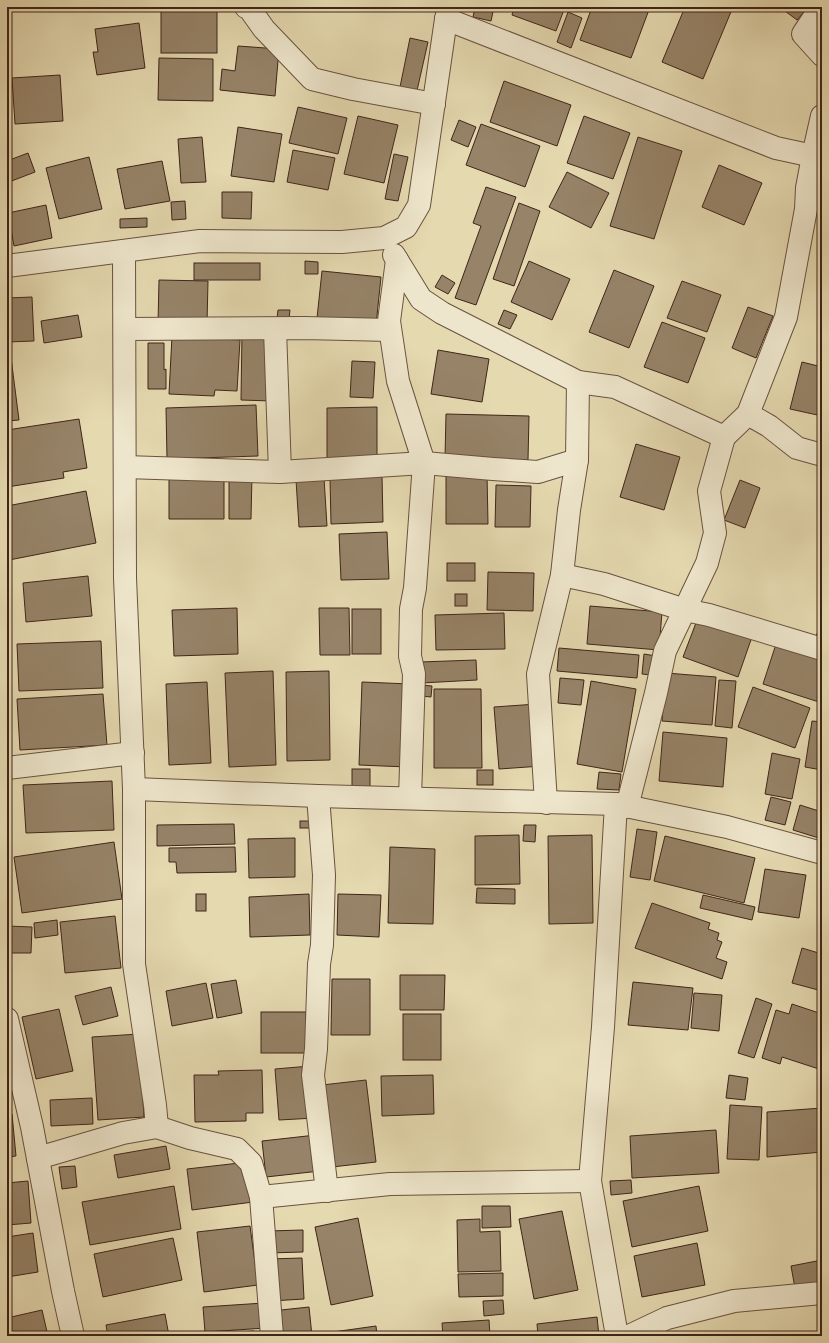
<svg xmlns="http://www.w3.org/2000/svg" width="829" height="1343" font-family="Alegreya,serif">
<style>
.building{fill:#968368;stroke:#41251a}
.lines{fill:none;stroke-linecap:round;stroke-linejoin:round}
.minor-casing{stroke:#6a5240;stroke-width:24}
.minor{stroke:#eee6cc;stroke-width:22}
</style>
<rect width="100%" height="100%" fill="#e5d9b0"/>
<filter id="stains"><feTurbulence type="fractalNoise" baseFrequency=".005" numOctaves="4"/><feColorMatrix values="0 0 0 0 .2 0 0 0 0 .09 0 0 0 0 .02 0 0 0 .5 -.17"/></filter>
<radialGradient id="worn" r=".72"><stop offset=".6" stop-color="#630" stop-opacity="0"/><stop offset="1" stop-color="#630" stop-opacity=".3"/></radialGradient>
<g class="building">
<rect x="161" y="7" width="56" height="46"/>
<path d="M475,7H494L491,21L473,17Z"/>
<path d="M514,7H565L556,31L512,15Z"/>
<path d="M592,7H650L631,58L580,40Z"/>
<path d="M685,7H733L703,79L662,62Z"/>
<path d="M789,7H808L797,20L785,11Z"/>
<path d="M568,12L582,18L571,48L557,42Z"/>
<path d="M139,23L145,68L97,75L93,52H98L95,29Z"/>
<path d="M410,38L428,42L416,95L399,92Z"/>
<path d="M238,46L279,49L275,96L220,90L222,69L235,71Z"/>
<path d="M159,58L213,59V101L158,100Z"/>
<path d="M60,75L63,121L15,124L12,78Z"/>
<path d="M504,81L571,105L557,146L490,122Z"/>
<path d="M298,107L347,118L338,154L289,143Z"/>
<path d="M358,116L398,125L384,183L344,174Z"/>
<path d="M584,116L630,133L613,179L567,163Z"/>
<path d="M459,120L476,127L468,147L451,140Z"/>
<path d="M481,124L540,146L525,187L466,165Z"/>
<path d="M238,127L282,134L274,182L231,176Z"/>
<path d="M202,137L206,182L181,183L178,139Z"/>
<path d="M638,137L682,151L654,239L610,226Z"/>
<path d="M293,150L335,158L328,190L287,182Z"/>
<path d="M28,153L35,172L9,182L7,177V161Z"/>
<path d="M394,154L408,157L398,201L385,199Z"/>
<path d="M89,157L102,209L59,219L46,168Z"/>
<path d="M162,161L170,201L125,209L117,169Z"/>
<path d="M719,165L762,183L744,225L702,207Z"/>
<path d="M567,172L609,193L591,228L549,207Z"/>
<path d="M486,187L516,197L476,305L455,298L481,226L473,223Z"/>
<path d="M222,192H252L251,219L222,218Z"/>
<path d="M185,201L186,219L172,220L171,202Z"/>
<path d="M519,203L540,211L514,286L493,279Z"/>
<path d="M46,205L52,238L14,246L8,213Z"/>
<path d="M147,218V227L120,228V219Z"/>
<path d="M305,261L318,262V274H305Z"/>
<path d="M529,261L570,279L552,320L511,302Z"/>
<rect x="194" y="263" width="66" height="17"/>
<path d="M614,270L654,286L629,348L589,332Z"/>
<path d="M322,271L381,277L376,325L317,318Z"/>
<path d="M442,275L455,283L448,294L435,287Z"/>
<path d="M159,280L208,281L207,324L158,323Z"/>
<path d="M682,281L721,295L707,332L667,318Z"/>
<path d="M32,297L34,341L7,342V298Z"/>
<path d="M748,307L773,316L756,358L732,348Z"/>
<path d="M278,310H290L289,319L277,318Z"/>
<path d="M504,310L517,315L510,329L498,324Z"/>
<path d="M78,315L82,337L44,343L41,321Z"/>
<path d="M662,322L705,338L688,383L644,367Z"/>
<path d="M242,332L272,333L271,401L241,400Z"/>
<path d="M172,336L240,340L237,391L215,390L214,396L169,394Z"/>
<path d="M148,343H164V370L166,369V389H148Z"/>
<path d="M7,350H10L19,420L7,421Z"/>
<path d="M438,350L489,359L482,402L431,394Z"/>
<path d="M352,361L375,362L373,398L350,397Z"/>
<path d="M802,362L822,367V416L790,409Z"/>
<path d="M256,405L258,456L167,459L166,408Z"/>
<path d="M377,407V464H327V408Z"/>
<path d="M446,414L529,416L528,460L445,458Z"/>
<path d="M79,419L87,468L63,472L64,478L7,487V430Z"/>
<path d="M636,444L680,457L664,510L620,497Z"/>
<path d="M224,472V519H169V473Z"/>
<path d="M446,474H487L488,524H446Z"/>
<path d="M229,475H252L251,519H229Z"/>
<path d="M382,476L383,522L331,524L330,478Z"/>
<path d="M324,478L327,526L299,527L296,480Z"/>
<path d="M740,480L760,488L745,528L724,520Z"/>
<path d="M496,485L531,486L530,527H495Z"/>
<path d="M86,491L96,543L9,560L7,549V506Z"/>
<path d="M387,532L389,579L341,580L339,534Z"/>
<rect x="447" y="563" width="28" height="18"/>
<path d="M488,572L534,573L533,611L487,610Z"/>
<path d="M88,576L92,616L26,622L23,583Z"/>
<rect x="455" y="594" width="12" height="12"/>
<path d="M590,606L662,612L659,650L587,644Z"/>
<path d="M237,608L238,654L174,656L172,610Z"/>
<path d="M319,608H349L350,655H320Z"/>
<rect x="352" y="609" width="29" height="45"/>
<path d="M504,613L505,649L436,650L435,615Z"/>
<path d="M699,615L753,634L738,677L683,657Z"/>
<path d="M822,619V639L816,637Z"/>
<path d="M101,641L103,688L19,691L17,644Z"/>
<path d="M777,641L822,656V703L763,684Z"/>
<path d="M559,648L639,655L637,678L557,671Z"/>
<path d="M644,654L662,657L659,676L642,674Z"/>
<path d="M476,660L477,680L421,683L420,662Z"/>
<path d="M273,671L276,765L229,767L225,673Z"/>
<path d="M329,671L330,760L287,761L286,672Z"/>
<path d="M666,673L716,677L712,725L662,721Z"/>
<path d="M560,678L584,680L581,705L558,703Z"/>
<path d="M719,680L736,681L732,728L715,726Z"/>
<path d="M591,681L636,689L622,772L577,764Z"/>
<path d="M207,682L211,763L169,765L166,684Z"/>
<path d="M362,682L410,684L407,767L359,765Z"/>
<path d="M421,685L432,686L431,697L421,696Z"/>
<path d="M753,687L810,708L795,748L738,727Z"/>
<path d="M434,689H481L482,768H434Z"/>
<path d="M103,694L107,745L20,750L17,699Z"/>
<path d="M537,704L542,766L499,769L494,707Z"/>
<path d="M812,721L822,722V770L805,767Z"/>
<path d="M663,732L727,738L723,787L659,781Z"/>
<path d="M772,753L800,759L792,799L765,794Z"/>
<rect x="352" y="769" width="18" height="18"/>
<rect x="477" y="770" width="16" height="15"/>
<path d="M599,772L621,774L619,790L597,789Z"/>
<path d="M112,781L114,830L26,833L23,785Z"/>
<path d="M771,797L791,802L785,825L765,820Z"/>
<path d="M800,805L822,812V839L793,830Z"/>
<rect x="300" y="821" width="15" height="7"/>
<path d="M234,824L235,844L157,846V825Z"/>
<path d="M524,825H536L535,842L523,841Z"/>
<path d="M637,829L657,832L650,880L630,877Z"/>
<path d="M519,835L520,884L475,885V836Z"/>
<path d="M592,835L593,923L549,924L548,836Z"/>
<path d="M665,836L755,858L744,903L654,881Z"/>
<path d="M295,838V877L249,878L248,839Z"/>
<path d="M114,842L122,899L22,913L14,857Z"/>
<path d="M235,847L236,872L177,873L176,862H169V848Z"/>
<path d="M390,847L435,849L433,924L388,923Z"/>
<path d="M765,869L806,875L799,918L758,912Z"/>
<path d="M477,888L515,889V904L476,903Z"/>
<rect x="196" y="894" width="10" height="17"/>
<path d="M309,894L310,935L250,937L249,897Z"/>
<path d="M338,894L381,895L379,937L337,935Z"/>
<path d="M703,895L755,907L752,920L700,908Z"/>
<path d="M652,903L710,923L708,929L719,933L717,940L722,942L716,958L727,962L722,979L635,948Z"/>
<path d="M115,916L121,968L65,973L60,922Z"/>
<path d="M57,920L58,935L35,938L34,923Z"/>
<path d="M7,926L32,927L31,953H7Z"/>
<path d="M802,948L822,954V991L792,983Z"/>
<path d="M400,975H445L444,1010H400Z"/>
<path d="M332,979H370V1035H331Z"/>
<path d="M236,980L242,1013L217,1018L211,984Z"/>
<path d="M633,982L693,988L688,1030L628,1025Z"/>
<path d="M206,983L213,1018L172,1026L166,991Z"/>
<path d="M111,987L118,1016L83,1025L75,996Z"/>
<path d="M694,993L722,995L719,1031L691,1028Z"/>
<path d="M756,998L772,1004L754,1058L738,1053Z"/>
<path d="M792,1004L822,1014V1070L782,1057L780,1064L762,1058L776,1010L789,1014Z"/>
<path d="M59,1009L73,1071L36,1079L22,1017Z"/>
<rect x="261" y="1012" width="45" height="41"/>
<rect x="403" y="1014" width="38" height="46"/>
<path d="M139,1034L144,1117L98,1120L92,1037Z"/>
<path d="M310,1066L315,1118L279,1120L275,1069Z"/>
<path d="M262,1070L263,1113H246V1121L195,1122L194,1075H219L218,1071Z"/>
<path d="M433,1075L434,1114L382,1116L381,1076Z"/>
<path d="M729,1075L748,1078L745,1100L726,1098Z"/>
<path d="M366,1080L376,1162L332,1167L322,1085Z"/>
<path d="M92,1098L93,1124L51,1126L50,1100Z"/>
<path d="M730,1105L762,1107L759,1160L727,1159Z"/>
<path d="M822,1108V1152L767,1157V1112Z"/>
<path d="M7,1114H12L16,1156L7,1157Z"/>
<path d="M716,1130L719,1173L632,1178L630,1136Z"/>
<path d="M316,1135L320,1171L266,1177L262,1141Z"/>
<path d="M166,1146L170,1169L118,1178L114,1155Z"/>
<path d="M248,1162L253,1202L192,1210L187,1169Z"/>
<path d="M75,1166L77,1187L62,1189L59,1167Z"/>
<path d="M631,1180L632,1193L611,1195L610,1181Z"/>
<path d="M28,1181L31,1223L7,1225V1183Z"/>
<path d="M174,1186L181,1229L90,1245L82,1202Z"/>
<path d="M699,1186L708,1231L632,1247L623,1201Z"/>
<path d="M482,1206H510L511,1227L482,1228Z"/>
<path d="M562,1211L578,1290L534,1299L519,1219Z"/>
<path d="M358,1218L373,1296L331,1305L315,1227Z"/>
<path d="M480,1219V1232L500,1231L501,1271L458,1272L457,1220Z"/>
<path d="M250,1226L258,1285L204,1292L197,1232Z"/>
<path d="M303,1230V1252L268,1253V1231Z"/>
<path d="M33,1233L38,1272L7,1277V1237Z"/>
<path d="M173,1238L182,1280L103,1297L94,1254Z"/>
<path d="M697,1243L705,1285L642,1297L634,1256Z"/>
<path d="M302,1258L304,1299L271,1301L269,1259Z"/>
<path d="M822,1260V1284L795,1288L791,1266Z"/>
<path d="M503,1273V1296L459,1297L458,1274Z"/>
<path d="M503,1300L504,1314L484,1316L483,1301Z"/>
<path d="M264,1303L266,1328L205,1332L203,1307Z"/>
<path d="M309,1307L312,1336H275L272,1311Z"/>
<path d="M42,1310L48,1336H7V1318Z"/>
<path d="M165,1314L169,1336H108L106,1325Z"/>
<path d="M597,1317L599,1336H538L537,1324Z"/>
<path d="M489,1320L490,1336H443L442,1323Z"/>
<path d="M376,1326L377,1336H333V1332Z"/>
<path d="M254,1331V1336H211V1334Z"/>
<path d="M822,1333V1336H799Z"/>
</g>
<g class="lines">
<g class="minor-casing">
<g id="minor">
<path d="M246,7L249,8L264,29L312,79L353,89L434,104"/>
<path d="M821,7L803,34L822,55"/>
<path d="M446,19L776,148L813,156"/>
<path d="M124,251L125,578L134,789V964L155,1105L157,1127"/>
<path d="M394,255L421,299L442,313L578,382L615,387L724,437L748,414L769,426L797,448L822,455"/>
<path d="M397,260L389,321L398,381L424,463L415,588L411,609L410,656L414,674L410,798"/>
<path d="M7,266L200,241L342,242L384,238L406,227L419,205L446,19L449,7"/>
<path d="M125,329L304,328L390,330"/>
<path d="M275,329L280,472"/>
<path d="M748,414L786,317L806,209L807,188L813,156L822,116"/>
<path d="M125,467L280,472L424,463L493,469L538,472L577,460"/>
<path d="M562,575L604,584L685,610L709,615L822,649"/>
<path d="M7,768L133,753"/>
<path d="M134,789L318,796L616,804L727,827L822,853"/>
<path d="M318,796L324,875L322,945L319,964L316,1049L313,1075L327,1191"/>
<path d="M546,803L538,674L562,575L569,510L577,460L578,382"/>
<path d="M616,804L603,1027L590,1181L617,1336"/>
<path d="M627,807L656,693L665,651L707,563L715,533L709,491L724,437"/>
<path d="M7,1019L32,1127L63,1291L73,1336"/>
<path d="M38,1158L123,1133L157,1127L190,1138L237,1149L251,1163L261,1197L272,1336"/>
<path d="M261,1197L390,1184L590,1181"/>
<path d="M629,1336L667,1318L734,1301L822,1293"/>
</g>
</g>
<use href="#minor" class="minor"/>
</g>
<rect width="829" height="1343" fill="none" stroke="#e5d9b0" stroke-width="24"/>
<rect x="8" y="8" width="813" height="1327" fill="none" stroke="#41251a" stroke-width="2"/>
<rect x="12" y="12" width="805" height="1319" fill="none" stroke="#41251a"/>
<rect width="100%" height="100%" filter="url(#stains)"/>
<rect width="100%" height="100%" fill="url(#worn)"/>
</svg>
